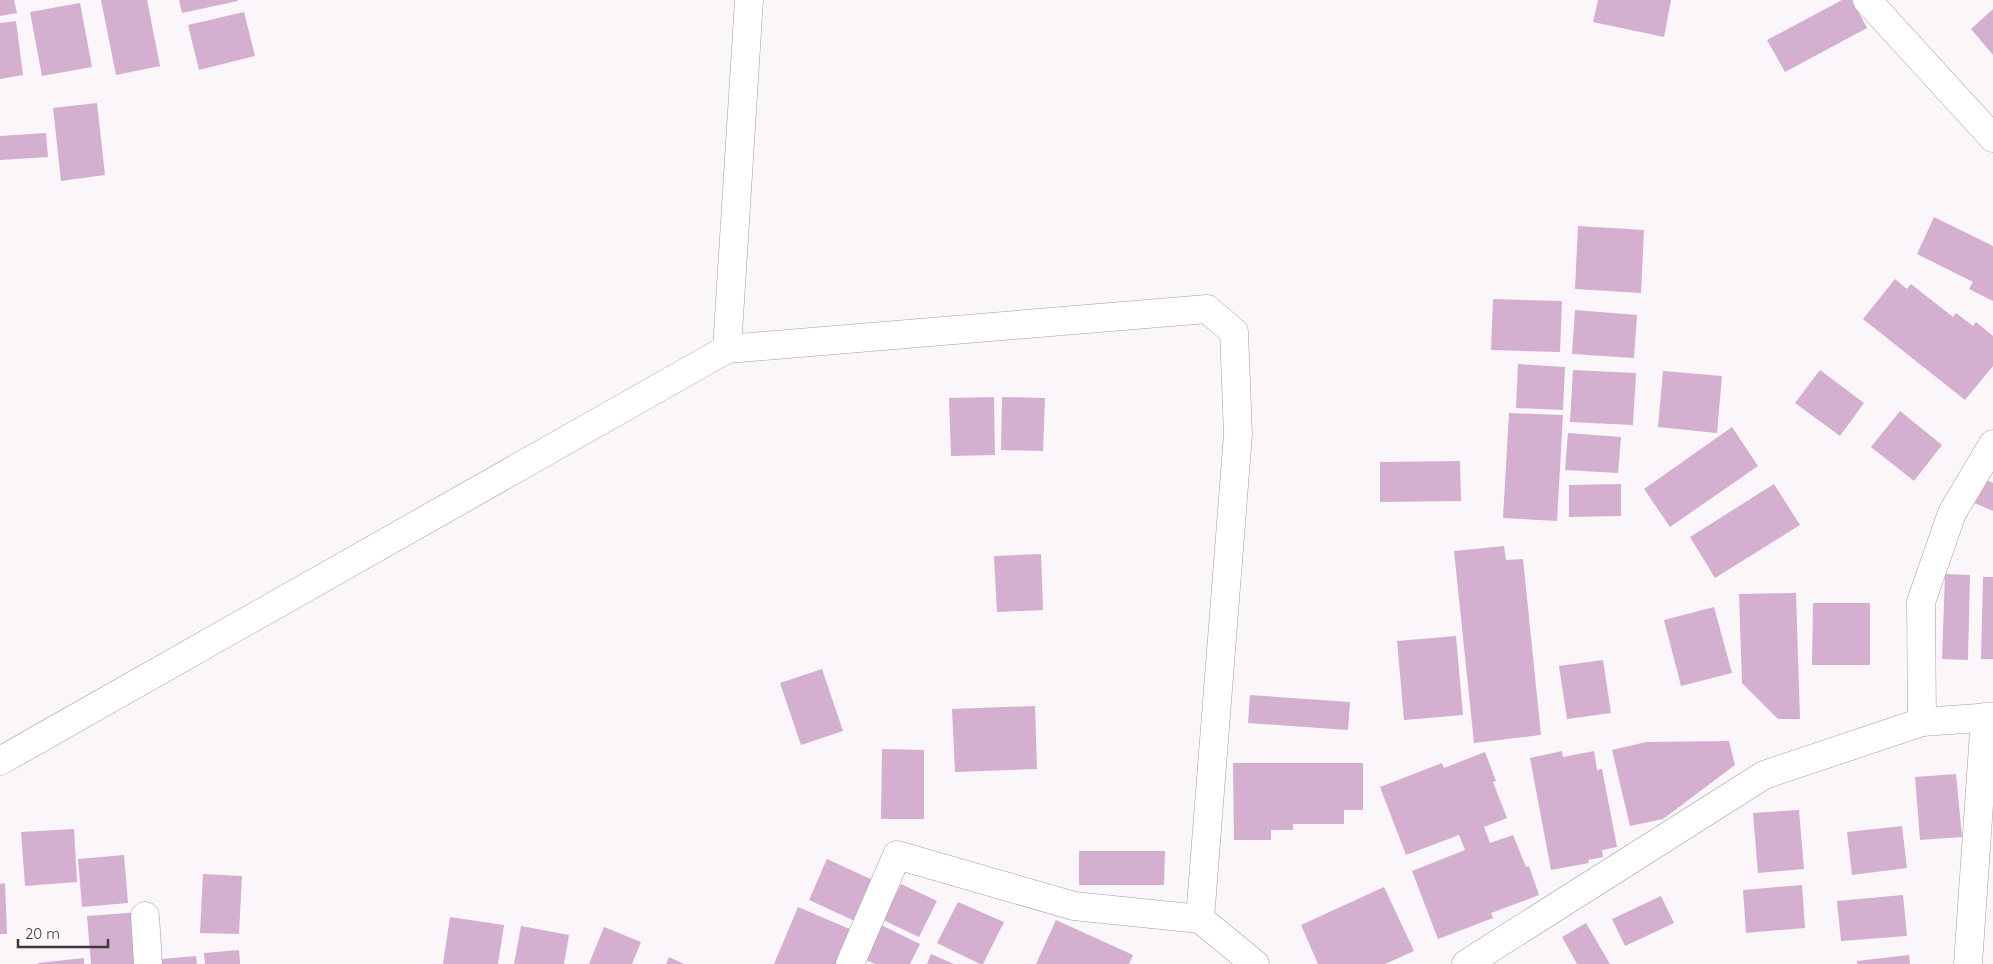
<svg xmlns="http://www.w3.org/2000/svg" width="1993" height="964" font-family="Quicksand,sans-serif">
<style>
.building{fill:#d4afd0}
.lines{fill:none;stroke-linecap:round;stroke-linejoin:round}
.minor-casing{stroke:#a29fa2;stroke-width:29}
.minor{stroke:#fff;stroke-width:28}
</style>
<rect width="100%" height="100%" fill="#faf6f9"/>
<g class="building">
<path d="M0,0H14L17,13L0,16Z"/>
<path d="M101,0H147L160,66L116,75Z"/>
<path d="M179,0H237L238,1L182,13Z"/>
<path d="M1598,0H1671L1664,37L1593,22Z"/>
<path d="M1842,0H1852L1867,28L1785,72L1767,40Z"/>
<path d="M80,3L92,67L42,76L30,12Z"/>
<path d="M1993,9V55L1971,29Z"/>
<path d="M244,12L255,56L199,70L188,25Z"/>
<path d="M16,21L23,75L0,79V23Z"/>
<path d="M97,103L105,175L61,181L53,108Z"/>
<path d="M46,133L48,157L0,160V136Z"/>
<path d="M1934,217L1993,246V301L1969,289L1973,282L1917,254Z"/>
<path d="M1578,226L1644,230L1641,293L1575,289Z"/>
<path d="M1895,279L1907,289L1911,284L1953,317L1956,313L1973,326L1976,322L1993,336V366L1965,400L1863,319Z"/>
<path d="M1493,299L1562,301L1560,352L1491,350Z"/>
<path d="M1575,310L1637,315L1634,358L1572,354Z"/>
<path d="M1518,364L1565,367L1563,410L1516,408Z"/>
<path d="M1573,370L1636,373L1633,425L1570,422Z"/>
<path d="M1820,370L1864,403L1840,436L1795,403Z"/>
<path d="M1663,371L1722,376L1717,433L1658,427Z"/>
<path d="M994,397L995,455L951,456L949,398Z"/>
<path d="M1002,397L1045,398L1043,451L1001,450Z"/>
<path d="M1900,411L1942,445L1914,481L1871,447Z"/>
<path d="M1509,413L1563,415L1557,521L1503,518Z"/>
<path d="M1732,427L1758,466L1670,527L1644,489Z"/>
<path d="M1568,433L1621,437L1618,473L1565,470Z"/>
<path d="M1460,461L1461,501L1380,502V462Z"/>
<path d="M1982,478L1993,483V511L1972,502Z"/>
<path d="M1621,484V516L1569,517V485Z"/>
<path d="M1774,484L1800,525L1715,578L1690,537Z"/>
<path d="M1504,546L1506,560L1523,559L1541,735L1474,743L1454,551Z"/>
<path d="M1041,554L1043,610L997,612L994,556Z"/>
<path d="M1945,574L1970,575L1968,660L1942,659Z"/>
<path d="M1983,577H1993V659H1981Z"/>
<path d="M1796,593L1800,719H1778L1742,683L1739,594Z"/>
<path d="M1813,603H1870V665H1812Z"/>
<path d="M1714,607L1732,673L1681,686L1664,620Z"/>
<path d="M1456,636L1463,715L1404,720L1397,641Z"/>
<path d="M1603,660L1611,713L1567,719L1559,666Z"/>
<path d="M822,669L843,731L801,745L780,683Z"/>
<path d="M1250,695L1350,702L1348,730L1248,723Z"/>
<path d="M1035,706L1037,769L955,772L952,709Z"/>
<path d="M1729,741L1735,765L1663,819L1630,826L1612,750L1646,742Z"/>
<path d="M882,749L924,750V819H881Z"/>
<path d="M1562,751L1563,757L1594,751L1597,770L1602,769L1617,847L1602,850L1603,857L1588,860L1589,863L1551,870L1530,758Z"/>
<path d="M1485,752L1496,781L1493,782L1507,818L1484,827L1490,843L1513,835L1526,867L1529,866L1539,895L1491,913L1493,918L1438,939L1412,871L1465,850L1459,835L1406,855L1380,787L1442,763L1444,768Z"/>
<path d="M1233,763H1363V810H1344V824H1293V830H1271V840H1234Z"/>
<path d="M1956,774L1962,837L1920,840L1915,777Z"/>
<path d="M1799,810L1804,869L1758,873L1753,813Z"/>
<path d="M1902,826L1907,868L1852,875L1847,832Z"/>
<path d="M74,829L77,882L25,886L21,832Z"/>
<path d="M1079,851H1165L1164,885H1079Z"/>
<path d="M124,855L128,903L82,907L78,859Z"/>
<path d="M827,859L877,882L859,923L809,900Z"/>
<path d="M203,874L242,876L239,934L200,933Z"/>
<path d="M5,883L7,934H0V884Z"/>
<path d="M901,884L937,901L919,937L883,920Z"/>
<path d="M1802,885L1805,928L1746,933L1743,890Z"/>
<path d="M1384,887L1414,951L1385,964H1318L1301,925Z"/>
<path d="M1903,895L1907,936L1841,941L1837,901Z"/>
<path d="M1661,896L1674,923L1625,946L1612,919Z"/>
<path d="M958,902L1004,922L983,964H980L937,943Z"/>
<path d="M798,907L852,930L838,964H774Z"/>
<path d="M140,912L144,964H91L87,916Z"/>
<path d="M450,917L504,925L498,964H443Z"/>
<path d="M1056,920L1133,955L1129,964H1036Z"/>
<path d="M1586,923L1610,964H1577L1562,937Z"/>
<path d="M881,925L920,944L910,964H875L864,959Z"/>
<path d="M521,926L569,935L564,964H514Z"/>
<path d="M604,927L641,942L632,964H589Z"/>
<path d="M239,950L240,964H205L204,953Z"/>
<path d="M931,954L954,964H927Z"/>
<path d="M1909,955L1910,964H1857V961Z"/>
<path d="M196,956L197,964H162V959Z"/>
<path d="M669,957L684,964H666Z"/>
<path d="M84,958V964H38V963Z"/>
</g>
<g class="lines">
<g class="minor-casing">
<g id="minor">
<path d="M1867,0L1993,138"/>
<path d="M727,349L749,0"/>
<path d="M1922,722L1921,602L1952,513L1993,444"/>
<path d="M0,761L727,349L1207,309L1234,332L1238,434L1200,919"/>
<path d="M145,916L148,964"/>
<path d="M850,964L897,855L1074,906L1200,919L1255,964"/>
<path d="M1466,964L1764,775L1922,722L1993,717"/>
<path d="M1968,964L1985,717"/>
</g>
</g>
<use href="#minor" class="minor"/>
</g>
<path d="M18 939v8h90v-8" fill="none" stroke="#3b393a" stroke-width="2.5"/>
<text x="25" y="939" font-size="15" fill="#3b393a" stroke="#faf6f9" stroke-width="4" paint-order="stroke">20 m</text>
</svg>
